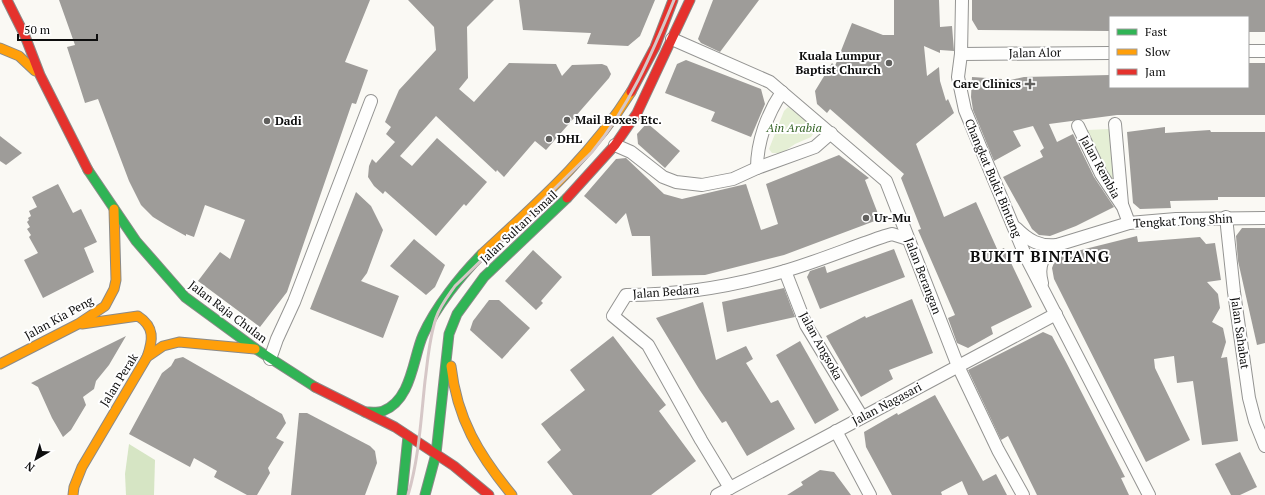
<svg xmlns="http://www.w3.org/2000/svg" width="1265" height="495" font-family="'PT Serif',serif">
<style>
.green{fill:#e5efd5}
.forest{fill:#d6e5c4}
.building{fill:#9e9c99}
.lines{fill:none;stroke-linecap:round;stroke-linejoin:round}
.street-casing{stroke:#949492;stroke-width:14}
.fast-casing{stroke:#8b8a88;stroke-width:11}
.slow-casing{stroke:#8b8a88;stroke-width:11}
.jam-casing{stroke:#8b8a88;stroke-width:11}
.street{stroke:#fefefd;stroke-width:12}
.fast{stroke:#30b455;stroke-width:9}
.slow{stroke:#ff9f0a;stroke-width:9}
.jam{stroke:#e5322d;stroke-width:9}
.rail{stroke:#d6c7c7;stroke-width:3}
.poi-dot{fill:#61605e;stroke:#fff;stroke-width:1.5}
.labels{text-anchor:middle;stroke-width:4;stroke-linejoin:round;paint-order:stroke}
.street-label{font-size:12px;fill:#0e0e0e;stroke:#fff}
.poi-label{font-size:12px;font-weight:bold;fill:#0e0e0e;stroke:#fff;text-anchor:start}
.park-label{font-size:12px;font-style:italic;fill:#326123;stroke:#fff}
.district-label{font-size:16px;font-weight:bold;letter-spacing:1px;fill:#0e0e0e;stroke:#fff}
</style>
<rect width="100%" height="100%" fill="#faf9f4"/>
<g class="green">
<path d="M788,107L815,127L816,130L811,137L795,144L782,153H772L769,149L784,111Z"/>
<path d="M1109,129L1114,182L1109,184L1087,130Z"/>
</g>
<path class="forest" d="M129,444L155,460L154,495H126L125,474Z"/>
<g class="building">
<path d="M59,0H370L345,62L368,70L356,104L352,103L287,292L260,327L198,281L220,252L230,259L245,220L205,205L194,237L186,234V236L166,225L153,217L141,205L129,181L98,99L85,103L67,47L75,45Z"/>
<path d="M408,0H494L467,27L468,78L459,89L474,102L509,63L556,64L562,76L572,65L602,64L607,66L611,74L609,78L546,150L535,141L504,177L497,170L496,172L436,116L400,156L412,166L437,138L487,182L466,206L464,204L436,236L385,191L383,194L374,186L368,177L369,166L372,159L376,163L395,142L386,134L391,127L385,122L399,90L436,50L434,27Z"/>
<path d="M519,0H655L640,36L628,46L587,44L591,33L523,30Z"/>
<path d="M713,0H759L720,52L701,43L698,39Z"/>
<path d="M894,0H939L940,27L952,26L954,51L940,50V53L924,46L927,76L939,67L940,81L946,101L948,99L954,113L916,144L944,217L976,202L998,251L1004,248L1032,307L991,327L993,334L968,348L957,343L948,318L955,315L918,230L921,229L901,178L904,174L830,109L827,113L817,104L815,91L832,63L835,66L852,23L883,35H894Z"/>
<path d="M972,0H1265V32H1248V17H1110V31L978,30L972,20Z"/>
<path d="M686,60L761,89L765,104L751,137L711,121L715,112L665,93L677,64Z"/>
<path d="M1248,63H1265V115H1117L1049,124L1057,142L1073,134L1094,177L1114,207L1076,226L1050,236L1039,235L1032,229L1003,177L1043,157L1040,151L1044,148L1033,126L1013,131L1021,146L994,161L973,110L971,97L972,77L1002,79V82L1024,77L1110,75V87H1248Z"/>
<path d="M647,123L680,151L665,168L638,144L637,134Z"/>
<path d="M1165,127V133L1210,130L1211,132H1265V197H1218V200L1170,201L1171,208L1140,209L1133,203L1127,132Z"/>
<path d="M0,136L22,153L6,165L0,161Z"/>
<path d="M839,155L869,178L865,180L880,219L784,255L705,275L652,276L650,236H632L626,213L616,224L584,196L616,159L626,158L664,194L682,199L746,184L761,230L778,224L766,184Z"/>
<path d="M58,184L73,213L81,209L97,242L84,248L94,272L43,298L24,260L38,253L29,237L31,235L27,229L30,227L27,222L29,220L28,218L31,216L29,211L37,207L32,197Z"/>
<path d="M356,192L371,206L383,230L367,273L361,281L399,296L383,338L310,309Z"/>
<path d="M1242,228H1265V343L1257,345L1238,261L1236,236Z"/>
<path d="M1137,236L1138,242L1200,237L1206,244L1215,243L1221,280L1207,282L1218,294L1220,308L1212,322L1223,328L1226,342L1221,358L1227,357L1238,441L1202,445L1193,381L1177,383L1174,356L1154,359L1155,368L1190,440L1146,462L1054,279L1052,268L1056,258L1065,254Z"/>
<path d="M414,239L445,265L435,287L426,295L390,266Z"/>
<path d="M894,249L905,277L820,309L807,277L810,271L825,266L827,273Z"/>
<path d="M533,250L562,277L541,301L543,303L536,310L505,281Z"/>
<path d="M784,288L795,317L727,332L722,302Z"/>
<path d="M912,299L933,353L889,370L893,379L861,397L826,336L865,316L866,318Z"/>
<path d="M489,300H499L530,328L502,359L470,330L473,321Z"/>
<path d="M703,302L716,360L746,346L753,359L746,363L771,403L778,400L795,429L747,456L726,421L722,423L699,389L656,318Z"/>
<path d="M1043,332L1052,336L1066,362L1125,477L1121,478L1129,495H1037L1008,436L1001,440L968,370Z"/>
<path d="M126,336L109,365L96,381L94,389L83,397L86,405L71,430L63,437L52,418L38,387L31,383Z"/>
<path d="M613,336L666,405L659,411L696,461L651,495H573L547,462L561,450L541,424L585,390L570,370Z"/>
<path d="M800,341L839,410L815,424L776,355Z"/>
<path d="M183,357L282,414L286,423L276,438L284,442L268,468L270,473L257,495H247L214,477L217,471L194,458L190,467L129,434L162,373L171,366L175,359Z"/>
<path d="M935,395L983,481L996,474L1007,495H968L962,481L941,492L942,495H892L866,447L864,432L897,413L898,415Z"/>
<path d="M299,413H307L370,446L375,451L377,463L365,495H291Z"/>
<path d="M1240,452L1257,487L1240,495H1231L1215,464Z"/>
<path d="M820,470L834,472L851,495H787L803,485L801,482Z"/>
</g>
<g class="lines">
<g class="street-casing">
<g id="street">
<path d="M962,0L961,54L958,77L965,110L1026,257L1149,495"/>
<path d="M672,39L770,82L886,181L958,366L998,450L1023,495"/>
<path d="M1248,51H1265"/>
<path d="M961,54L1110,53"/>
<path d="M1115,124L1122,204"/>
<path d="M1078,126L1101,174L1123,207L1129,223"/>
<path d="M615,145L631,152L663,177L676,182L702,185L733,179L757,168L815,147L831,133"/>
<path d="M757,168C757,142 767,114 782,92"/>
<path d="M1226,217L1234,292L1249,398L1255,421L1265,446"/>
<path d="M1016,228C1028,240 1039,247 1057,245L1129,223L1176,219L1265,218"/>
<path d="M785,271L806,325L862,417"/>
<path d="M1042,283C1037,265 1043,255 1057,245"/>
<path d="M270,359L277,339L294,302L371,101"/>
<path d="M836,431L870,495"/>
<path d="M730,488L701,440L648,345L613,316L626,295C680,295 734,286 785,271C819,261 852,247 885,236L892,234L908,239"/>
<path d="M717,495L1056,314"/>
</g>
</g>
<g class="fast-casing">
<g id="fast">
<path d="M88,170L136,241L185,297L256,349L315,387"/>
<path d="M365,412C370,412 378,413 383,411C412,400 413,357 423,335C435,308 461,275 482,254"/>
<path d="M402,495L408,436"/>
<path d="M425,495L436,454L449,334L457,314L484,277L567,198"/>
</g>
</g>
<g class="slow-casing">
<g id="slow">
<path d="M0,48L19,56L35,71"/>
<path d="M482,254C537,203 591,156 631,92"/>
<path d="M82,324L138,316C155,327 153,340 147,357"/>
<path d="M0,364L78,324L105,306L114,289L116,280L114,209"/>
<path d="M451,366C457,419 479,455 512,495"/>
<path d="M73,495L74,487L82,467L147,357L163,346L179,342L255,349"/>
</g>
</g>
<g class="jam-casing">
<g id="jam">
<path d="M7,0L25,36L40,75L88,170"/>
<path d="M631,92L655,47L673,0"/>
<path d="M567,198L615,145L637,113L690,0"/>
<path d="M315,387L395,427L454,466L489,495"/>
</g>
</g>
<use href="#street" class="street"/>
<use href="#fast" class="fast"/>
<use href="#slow" class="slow"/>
<use href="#jam" class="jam"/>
<path class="rail" d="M408,495C419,459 421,418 425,381C428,359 429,339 436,318C440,306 448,296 455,286L592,152C629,107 652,54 674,0"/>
</g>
<g class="poi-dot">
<circle cx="889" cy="63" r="4"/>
<path d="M1028 78h4v4h4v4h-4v4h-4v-4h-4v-4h4z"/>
<circle cx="567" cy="120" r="4"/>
<circle cx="267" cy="121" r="4"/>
<circle cx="549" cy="139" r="4"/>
<circle cx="866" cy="218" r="4"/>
</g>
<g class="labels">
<g class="street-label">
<text transform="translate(1035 53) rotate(-1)" y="4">Jalan Alor</text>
<text transform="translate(1100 167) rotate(61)" y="4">Jalan Rembia</text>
<text transform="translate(993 178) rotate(67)" y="4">Changkat Bukit Bintang</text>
<text transform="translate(1183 221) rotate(-3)" y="4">Tengkat Tong Shin</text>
<text transform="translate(519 227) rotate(-43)" y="4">Jalan Sultan Ismail</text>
<text transform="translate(923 276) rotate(69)" y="4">Jalan Berangan</text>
<text transform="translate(666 292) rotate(-4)" y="4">Jalan Bedara</text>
<text transform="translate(228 312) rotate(37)" y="4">Jalan Raja Chulan</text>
<text transform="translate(59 318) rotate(-29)" y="4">Jalan Kia Peng</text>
<text transform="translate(1240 333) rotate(82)" y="4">Jalan Sahabat</text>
<text transform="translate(821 346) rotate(61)" y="4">Jalan Angsoka</text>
<text transform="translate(119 380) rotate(-58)" y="4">Jalan Perak</text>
<text transform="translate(887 404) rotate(-28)" y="4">Jalan Nagasari</text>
</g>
<g class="poi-label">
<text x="881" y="60" text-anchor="end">Kuala Lumpur<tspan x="881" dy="14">Baptist Church</tspan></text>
<text x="1021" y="88" text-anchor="end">Care Clinics</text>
<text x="575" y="124">Mail Boxes Etc.</text>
<text x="275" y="125">Dadi</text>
<text x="557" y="143">DHL</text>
<text x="874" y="222">Ur-Mu</text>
</g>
<g class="park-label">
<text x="794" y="132">Ain Arabia</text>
</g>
<g class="district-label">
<text x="1040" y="262">BUKIT BINTANG</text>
</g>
</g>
<rect x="1109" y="16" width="140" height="72" fill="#ffffff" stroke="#9f9f9f"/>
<rect x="1117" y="29" width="20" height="6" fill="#30b455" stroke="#9f9f9f"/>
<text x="1145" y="36" font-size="12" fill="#0e0e0e">Fast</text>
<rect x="1117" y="49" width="20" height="6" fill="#ff9f0a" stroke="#9f9f9f"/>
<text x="1145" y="56" font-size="12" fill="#0e0e0e">Slow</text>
<rect x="1117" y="69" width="20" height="6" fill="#e5322d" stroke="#9f9f9f"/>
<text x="1145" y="76" font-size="12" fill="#0e0e0e">Jam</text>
<g transform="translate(36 459) rotate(218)" stroke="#ffffff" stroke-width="3" paint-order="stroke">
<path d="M0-3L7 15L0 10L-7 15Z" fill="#0e0e0e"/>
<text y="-6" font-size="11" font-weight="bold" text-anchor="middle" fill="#0e0e0e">N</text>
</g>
<path d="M18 34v6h79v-6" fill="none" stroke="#0e0e0e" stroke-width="2"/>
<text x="24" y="34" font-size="12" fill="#0e0e0e" stroke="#ffffff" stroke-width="3" paint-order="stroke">50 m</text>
</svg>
